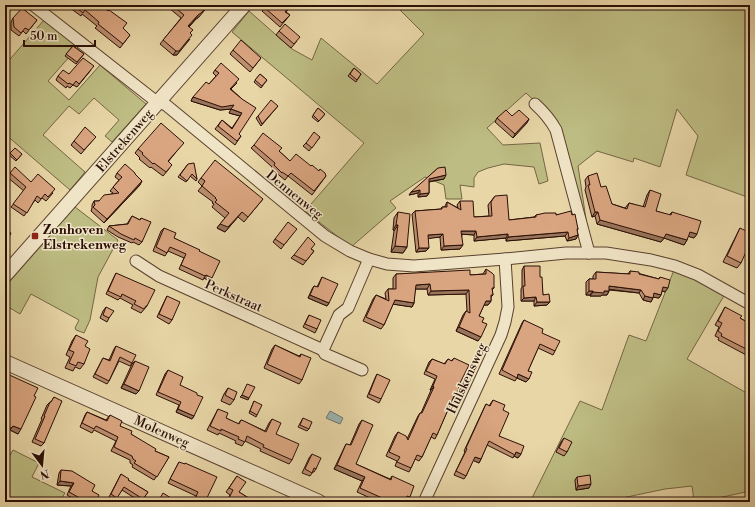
<svg xmlns="http://www.w3.org/2000/svg" width="755" height="507" font-family="'Libre Bodoni',serif">
<style>
.green{fill:#bdbc82;stroke:#746644}
.water{fill:#9bb6b2;stroke:#6e736d}
.lines{fill:none;stroke-linecap:round;stroke-linejoin:round}
.minor-casing{stroke:#5a412e;stroke-width:13}
.tertiary-casing{stroke:#5a412e;stroke-width:16}
.minor{stroke:#f0e4c6;stroke-width:11}
.tertiary{stroke:#f0e4c6;stroke-width:14}
.wall{fill:#bb8e6e;stroke:#2b0f06}
.shaded-wall{fill:#98745a;stroke:#2b0f06}
.building{fill:#d9a580;stroke:#2b0f06}
.poi-dot{fill:#8f2418;stroke:#f0e4c6;stroke-width:1.5}
.labels{text-anchor:middle;stroke-width:3;stroke-linejoin:round;paint-order:stroke}
.street-label{font-size:13px;fill:#2b0f06;stroke:#f0e4c6}
.poi-label{font-size:13px;font-weight:bold;fill:#2b0f06;stroke:#f0e4c6;text-anchor:start}
</style>
<rect width="100%" height="100%" fill="#e8d6a7"/>
<filter id="stains"><feTurbulence type="fractalNoise" baseFrequency=".005" numOctaves="4"/><feColorMatrix values="0 0 0 0 .2 0 0 0 0 .09 0 0 0 0 .02 0 0 0 .5 -.17"/></filter>
<radialGradient id="worn" r=".72"><stop offset=".6" stop-color="#630" stop-opacity="0"/><stop offset="1" stop-color="#630" stop-opacity=".3"/></radialGradient>
<g class="green">
<path d="M395,5H750V198L686,175L698,136L677,109L660,167L634,158L633,162L597,151L578,166L586,219H582L557,131L542,108L526,93L487,128L503,145L540,143L548,181L539,184L534,167L504,164L488,168L478,172L474,178V187L460,185L462,199H446L444,185L425,177L390,201L396,208L351,247L305,211L364,143L232,32L249,11L292,49L312,60L321,38L377,84L424,34Z"/>
<path d="M44,20L78,47L48,81L69,100L100,65L146,104L112,142L105,136L119,120L94,98L79,114L69,106L43,135L85,172L70,190L5,134V65Z"/>
<path d="M75,207L118,240L98,277L90,320L84,333L76,330L75,328L79,320L31,294L20,314L5,305V287Z"/>
<path d="M674,270L698,280L725,294L687,359L750,395V491L718,498L694,501L692,486L665,489L603,502H585L583,497L565,502H530L580,401L602,410L629,335L646,341Z"/>
<path d="M13,450L39,463L32,477L65,493L60,501L61,502H5V463Z"/>
</g>
<path class="water" d="M330,411L343,418L340,424L326,418Z"/>
<g class="lines">
<g class="minor-casing">
<g id="minor">
<path d="M33,5L153,99L166,105L325,236L350,251L369,259L387,264L414,266L505,259L566,253H606L651,260L675,266L698,275L750,304"/>
<path d="M535,104C545,113 550,119 556,130L589,253"/>
<path d="M136,261L159,276L323,350"/>
<path d="M362,370L325,354L323,350L339,315L348,308L369,259"/>
<path d="M424,502L501,335L505,322L508,307L505,259"/>
</g>
</g>
<g class="tertiary-casing">
<g id="tertiary">
<path d="M5,275L244,5"/>
<path d="M5,362L319,502"/>
</g>
</g>
<use href="#minor" class="minor"/>
<use href="#tertiary" class="tertiary"/>
</g>
<g class="wall">
<path d="M66,5H98L123,29L130,35L120,48L95,28L97,26L82,14L81,16Z"/>
<path d="M172,5L199,17L196,19L189,27L190,34L177,55H173L160,44L181,18L169,8Z"/>
<path d="M267,5H292L286,12L290,15L280,27L262,11Z"/>
<path d="M13,18L37,20L26,34L23,31L19,36L11,30V22Z"/>
<path d="M279,31L297,41L291,48L276,35Z"/>
<path d="M73,46L84,54L76,64L65,56Z"/>
<path d="M233,50L261,58L250,72L230,54Z"/>
<path d="M354,68L361,74L356,82L348,76Z"/>
<path d="M91,70L77,87L73,85L70,88L67,86L66,88L56,80L58,76Z"/>
<path d="M215,70L237,83L231,89L242,99L239,134L241,136L235,145L215,129L222,120L232,128L240,116L229,113L232,109L220,110L191,101L193,97L209,84L216,76L213,73Z"/>
<path d="M260,74L267,80L261,88L254,82Z"/>
<path d="M278,106L261,126L256,118L258,116Z"/>
<path d="M318,108L325,114L318,122L312,117Z"/>
<path d="M512,116L529,119L513,138L495,122L497,118Z"/>
<path d="M320,137L309,151L303,146L306,143Z"/>
<path d="M93,140L81,154L71,145L74,141Z"/>
<path d="M254,145L279,151L290,161L311,166L326,176L312,195L288,176L285,180L280,176L271,168L272,167L251,148Z"/>
<path d="M180,147L168,162L169,169L163,176L151,167L150,168L139,159L140,158L135,153L138,149Z"/>
<path d="M10,153L22,154L16,161L9,155Z"/>
<path d="M188,164L197,179L196,181L190,176L186,182L178,177Z"/>
<path d="M438,168L444,179L429,182V193L427,196L418,197V193L409,195Z"/>
<path d="M10,173L31,182L53,193L46,201L42,198L38,203L35,200L24,216L11,207L24,191L7,177Z"/>
<path d="M117,173L135,174L140,185L104,223L91,211L92,208V205L94,201H99L113,193L110,191L119,180L115,177Z"/>
<path d="M588,176L601,187L612,204L625,208L629,203L643,207L647,195L650,190L656,211L669,215L672,212L697,234L694,238L688,236L687,240L684,245L664,238L661,242L597,224L595,216L592,217L585,190L586,187L585,180Z"/>
<path d="M201,178L263,199L244,222L238,217L225,232L217,228L225,218L212,207L214,204L212,203L213,202L198,191L202,186L198,182Z"/>
<path d="M495,196L509,220L534,217L536,215H572L578,229L577,231L578,235L576,239L567,241L565,236L506,241V238L474,241V235L462,234L460,249L441,250L440,237L428,238L426,251L416,252L412,214L415,211L441,209L442,207H445V206L447,202L458,208L457,205L460,201L474,217L489,216L488,205Z"/>
<path d="M398,212L407,247L403,253L391,252L394,231L393,230L394,218Z"/>
<path d="M132,216L140,220L141,218L142,242L139,245L133,242L132,243L118,237L107,230L109,226L127,224Z"/>
<path d="M164,228L174,238L199,251L210,281L204,278L203,280L179,269L184,258L168,251L165,256L153,251L161,231Z"/>
<path d="M740,228L741,263L737,268L723,262Z"/>
<path d="M294,232L281,249L273,242L275,239Z"/>
<path d="M311,249L314,251L303,265L291,258L294,255Z"/>
<path d="M524,266L540,277L543,295L550,302L547,305L534,306V301H521V289L522,287V270Z"/>
<path d="M486,269L494,288L492,290L493,295L491,297V301L488,305H484L479,316L482,322L478,341L456,331L463,315L466,311H467L466,294L428,295L427,289H415L414,303L412,307L393,304L384,325L381,329L363,321L373,299L376,295L386,299L385,293L388,289H393V278L396,274L470,275L483,274Z"/>
<path d="M630,271L659,279L660,277L665,292L662,291L661,295L659,298L653,297L651,302L643,300L639,293L609,290V291L607,295H602L601,296H590V295H586V282L589,279H593V276L596,272L628,274Z"/>
<path d="M116,273L147,306L141,313L131,308L133,305L120,298L118,300L106,294L114,277Z"/>
<path d="M322,277L329,303L327,306L308,298L312,289L314,286L317,287Z"/>
<path d="M167,296L172,320L169,324L157,317L165,300Z"/>
<path d="M106,307L109,318L107,322L100,318L103,311Z"/>
<path d="M725,307L740,318L750,324V357L718,340L719,338L715,336L719,327L715,325Z"/>
<path d="M309,315L317,329L315,333L303,327Z"/>
<path d="M524,320L542,333L555,351L553,355L538,348L528,371L529,379L526,382L517,378L515,381L499,374L522,323Z"/>
<path d="M76,335L85,346L84,364L80,369L75,367L73,371L65,368L70,357L66,355L72,341Z"/>
<path d="M275,345L299,356L301,354L302,380L299,384L264,368L272,349Z"/>
<path d="M116,346L132,363L130,366L119,361L109,381L107,384L93,377L103,358L109,360L114,349Z"/>
<path d="M454,358L458,387L455,397L452,400L437,435L435,439L431,437L422,457L419,461L415,459L411,468L409,472L395,466L397,461L386,456L395,436L398,432L407,439L418,416L420,413H421L431,390H430L435,379L424,374L429,362L432,359L444,364L448,359L451,361Z"/>
<path d="M135,361L136,394L121,388L132,364Z"/>
<path d="M168,370L180,385L194,416L192,419L176,412L179,405L156,395L165,374Z"/>
<path d="M5,373L18,434L10,430L8,433L7,432L5,437Z"/>
<path d="M377,374L381,399L379,403L367,397L375,378Z"/>
<path d="M228,388L234,400L230,405L221,401L224,394Z"/>
<path d="M54,397L44,443L41,446L32,442L42,419H41L47,405L50,402H51Z"/>
<path d="M493,400L503,410L499,436L521,454L518,458L514,456L513,458L487,445L481,459L479,463L473,460L466,476L464,479L454,475L465,452L464,451L484,408L486,404L489,406Z"/>
<path d="M254,401L257,415L256,417L249,413Z"/>
<path d="M218,409L226,418L238,424L241,420L265,431L269,423L272,419L276,434L292,460L289,464L260,451L261,449L245,441L242,446L235,443L236,441L219,433L218,435L207,430L216,413Z"/>
<path d="M87,412L106,420L110,415L120,426L131,434L155,451L169,457L154,480L132,467L133,465L130,463V460L111,451L116,441L94,430L92,433L80,427L85,415Z"/>
<path d="M303,418L309,429L307,431L298,427Z"/>
<path d="M362,420L356,464L390,479L392,476L410,497L407,501H405V502H379L357,492L362,481L334,469L344,448L346,444L350,445L359,424Z"/>
<path d="M564,438L567,452L564,456L556,452L561,442Z"/>
<path d="M312,454L316,469L314,472H313L310,476L302,473L309,458Z"/>
<path d="M179,462L205,502H193L196,496L168,483Z"/>
<path d="M61,470L92,491L96,502H79L67,495L71,486L57,485L59,473Z"/>
<path d="M121,474L128,480L148,492L141,502L122,490L115,500L109,497Z"/>
<path d="M237,476L239,492L255,502H226L230,495L226,492Z"/>
<path d="M577,477L589,488L576,490L575,480Z"/>
</g>
<g class="shaded-wall">
<path d="M208,5H209L199,17L196,19L186,30L198,15Z"/>
<path d="M190,39L177,55H173L176,51Z"/>
<path d="M193,97L234,105L232,109L220,110L191,101Z"/>
<path d="M231,109L242,113L240,116L229,113Z"/>
<path d="M529,119L527,123L513,138L515,134Z"/>
<path d="M446,175L444,179L426,182L429,179Z"/>
<path d="M142,181L140,185L104,223L107,219Z"/>
<path d="M420,190L418,193L409,195L411,192Z"/>
<path d="M429,193L427,196L418,197L420,194Z"/>
<path d="M242,212L225,232L217,228L220,224Z"/>
<path d="M595,212H598L595,216L592,217Z"/>
<path d="M600,220L666,234L687,240L684,245L664,238L661,242L597,224Z"/>
<path d="M396,225H398L394,231L393,230Z"/>
<path d="M461,231H476L474,235L459,234Z"/>
<path d="M568,232L565,236L506,241L508,237Z"/>
<path d="M690,232L697,234L694,238L687,236Z"/>
<path d="M443,234L440,237L425,239L428,235Z"/>
<path d="M508,234L506,238L474,241L477,237Z"/>
<path d="M578,235L576,239L567,241L569,238Z"/>
<path d="M463,245L460,249L441,250L444,246Z"/>
<path d="M395,246L407,247L403,253L391,252Z"/>
<path d="M419,248H429L426,251L416,252Z"/>
<path d="M206,275L212,278L210,281L204,278Z"/>
<path d="M430,284L427,289H413L416,285Z"/>
<path d="M609,286L641,290L639,293L607,289Z"/>
<path d="M663,287L668,288L665,292L661,290Z"/>
<path d="M469,290L466,294L428,295L431,291Z"/>
<path d="M589,291H593L590,295H586Z"/>
<path d="M604,291H609L607,295H602L601,296H590L593,292Z"/>
<path d="M654,293L661,295L659,298L652,297Z"/>
<path d="M310,295L329,303L327,306L308,298Z"/>
<path d="M645,296L653,298L651,302L643,300Z"/>
<path d="M536,297L534,301H521L524,298Z"/>
<path d="M395,300L414,303L412,307L392,304Z"/>
<path d="M486,301H491L488,305H483Z"/>
<path d="M537,302H550L547,305L534,306Z"/>
<path d="M459,327L481,337L478,341L456,331Z"/>
<path d="M518,374L529,379L526,382L517,378Z"/>
<path d="M124,384L139,391L136,394L121,388Z"/>
<path d="M433,386L434,387L431,390H430Z"/>
<path d="M242,395L249,398L248,400L240,397Z"/>
<path d="M178,409L194,416L192,419L176,412Z"/>
<path d="M13,426L21,429L18,434L10,430Z"/>
<path d="M516,452L521,454L518,458L514,456Z"/>
<path d="M475,457L481,459L479,463L472,460Z"/>
<path d="M337,465L365,477L362,481L334,469Z"/>
<path d="M60,481L74,483L71,486L57,485Z"/>
<path d="M591,484L589,488L576,490L578,486Z"/>
</g>
<g class="building">
<path d="M73,5H98L100,6H102L108,11L109,10L127,23L123,28L130,35L123,44L98,24L99,22L85,10L83,13Z"/>
<path d="M172,5H208L201,13L198,15L188,26L193,30L190,33L192,35L179,51H176L163,40L184,15Z"/>
<path d="M267,5H291L285,12L290,15L282,23L265,8Z"/>
<path d="M22,8L37,20L29,30L25,28L21,33L14,27L13,18Z"/>
<path d="M285,24L300,37L294,44L279,31Z"/>
<path d="M241,40L261,58L253,68L233,50Z"/>
<path d="M73,46L84,54L77,62L66,54Z"/>
<path d="M83,58L94,66L79,84L76,81L73,85L69,83L68,84L58,76L63,70L69,74Z"/>
<path d="M221,63L239,79L230,89L242,99L256,108L239,134L241,136L237,141L218,126L222,120L232,129L242,113L231,109L234,105L222,107L193,97L206,82L209,84L219,73L215,70Z"/>
<path d="M354,68L361,74L357,80L350,74Z"/>
<path d="M260,74L267,80L262,86L255,80Z"/>
<path d="M271,100L278,106L262,124L258,116Z"/>
<path d="M318,108L325,114L319,121L313,115Z"/>
<path d="M506,110L512,116L519,110L529,119L515,134L497,118Z"/>
<path d="M161,123L184,143L168,161L172,165L166,172L154,163L153,164L142,154L143,153L138,149Z"/>
<path d="M85,127L96,137L84,150L74,141Z"/>
<path d="M314,132L320,137L312,148L306,143Z"/>
<path d="M263,133L282,148L279,151L290,161L296,154L311,166L312,165L319,171L320,169L325,173L326,176L314,191L291,173L288,176L282,172V173L274,165L275,163L254,145Z"/>
<path d="M15,148L22,154L17,160L10,153Z"/>
<path d="M215,160L263,199L248,217L242,212L228,227L220,224L229,213L215,202L217,200L215,198H216L202,186L205,181L201,178Z"/>
<path d="M194,163L197,179L192,174L187,181L180,175L188,164Z"/>
<path d="M125,164L135,173V174L142,181L107,219L93,207L95,205L94,201H99L104,195L119,193L113,187L122,177L117,173Z"/>
<path d="M15,167L31,182L38,174L55,189L48,197L45,194L41,199L37,196L27,213L13,204L26,187L10,173Z"/>
<path d="M445,167L446,175L429,179V193L420,194V190L411,192L438,168Z"/>
<path d="M597,173L601,187L606,186L612,204L627,209L629,203L645,207L650,190L661,194L656,211L671,215L672,212L701,221L697,234L690,232L687,240L666,234L664,238L600,220L598,212H595L588,185H590L588,176Z"/>
<path d="M507,195L509,220L536,217V215L545,213H556V215L571,211L572,215L575,214L578,229H577L578,235L569,238L568,232L508,237V234L477,237L476,231H461L463,245L444,246L443,234L428,235L429,248H419L415,211L442,209V207H447V202L461,210L460,201H473L474,217L492,216L491,202L495,196Z"/>
<path d="M398,212L410,214L407,247L395,246L398,225H396Z"/>
<path d="M132,216L140,220L141,218L151,222L142,242L135,238L134,240L121,234L109,226L128,224Z"/>
<path d="M288,222L297,229L284,245L275,239Z"/>
<path d="M164,228L176,233L174,238L200,250L199,251L220,261L212,278L206,275L205,276L181,265L186,254L170,247L167,253L156,247Z"/>
<path d="M740,228L750,233V243L741,263L727,256Z"/>
<path d="M5,230L11,233L7,241L5,240Z"/>
<path d="M308,237L315,244L311,249L314,251L306,261L294,255Z"/>
<path d="M524,266H540V277H542L543,295L549,294L550,302H537L536,297L524,298L523,286H525Z"/>
<path d="M486,269L492,273L494,275V288H492L493,295H491V301H486L479,316L484,318L482,322L487,324L481,337L459,327L466,311L470,313L469,290L431,291L430,284L416,285L414,303L395,300L384,325L366,317L376,295L389,301L388,289H396V274L470,270V275L486,274Z"/>
<path d="M630,271L639,272V274L659,279L660,277L670,280L668,288L663,287L661,295L654,293L653,298L645,296L641,290L609,286V291H604V293L593,292V291H589V279H596V272L630,274Z"/>
<path d="M116,273L155,290L147,306H146L144,309L134,304L136,301L122,294L121,297L108,291Z"/>
<path d="M322,277L338,284L329,303L310,295L314,286L318,287Z"/>
<path d="M167,296L180,302L172,320L159,314Z"/>
<path d="M106,307L114,311L109,318L103,315Z"/>
<path d="M725,307L742,316L740,318L750,324V351L721,336L722,334L718,331L722,323L718,321Z"/>
<path d="M309,315L321,320L317,329L305,324Z"/>
<path d="M5,316L8,318L5,325Z"/>
<path d="M524,320L543,329L542,333L560,341L555,351L540,344L528,371L532,372L529,379L518,374L517,378L502,370Z"/>
<path d="M76,335L88,341L85,346L90,349L84,364L78,362L76,366L69,363L74,352L69,350Z"/>
<path d="M275,345L300,357L301,354L311,358L302,380L267,364Z"/>
<path d="M116,346L136,355L132,363L120,357L109,381L95,374L103,358L110,361Z"/>
<path d="M454,358L469,365L458,387L459,388L455,397L454,396L437,435L433,433L422,457L417,455L411,468L397,462L400,457L389,452L398,432L406,436L408,440L420,413H422L434,387L433,386L437,376L426,371L432,359L445,364L448,359L452,361Z"/>
<path d="M135,361L149,367L139,391L124,384Z"/>
<path d="M168,370L183,377L180,385L197,393V395L203,397L194,416L178,409L181,402L158,392Z"/>
<path d="M5,373L38,388L34,396L36,397L21,429L13,426L11,428H10L6,435H5Z"/>
<path d="M377,374L390,380L381,399L369,394Z"/>
<path d="M247,384L255,387L249,398L242,395Z"/>
<path d="M228,388L237,392L234,400L225,395Z"/>
<path d="M54,397L62,401L44,443L35,439L45,416H44L50,402H51Z"/>
<path d="M493,400L505,405L503,410L509,413L499,436L524,446L521,454L516,452L515,455L489,441L481,459L475,457L466,476L456,471L467,449L466,448L486,404L490,406Z"/>
<path d="M254,401L262,405L257,415L250,411Z"/>
<path d="M218,409L228,413L226,418L239,424L241,420L244,421L266,432L272,419L281,423L276,434L299,444L292,460L263,447L264,445L247,436L245,442L238,439L239,437L221,429V431L210,426Z"/>
<path d="M87,412L107,421L110,415L122,421L120,426L132,431L131,434L156,449L155,451L169,457L157,477L134,463L136,461L133,459L132,456L114,447L118,437L96,426L94,429L82,423Z"/>
<path d="M303,418L312,422L309,429L300,425Z"/>
<path d="M362,420L373,425L356,464L391,480L392,476L414,486L410,497L407,496L405,502H391L360,488L365,477L337,465L346,444L351,445Z"/>
<path d="M564,438L572,442L567,452L559,448Z"/>
<path d="M312,454L321,458L316,469L314,468L312,473L305,469Z"/>
<path d="M179,462L185,464V463L217,477L205,502H201L195,499L198,492L170,479Z"/>
<path d="M61,470L72,471L95,485L92,491L99,495L96,502H88L87,501V502L69,492L74,483L60,481Z"/>
<path d="M121,474L129,479L128,480L148,492L143,499L124,487L117,498L111,494Z"/>
<path d="M590,475L591,484L578,486L577,477Z"/>
<path d="M237,476L246,482L239,492L255,502H227L233,490L229,488Z"/>
<path d="M163,493L171,498L169,502H158Z"/>
</g>
<rect class="poi-dot" x="31" y="232" width="8" height="8" rx="2"/>
<g class="labels">
<g class="street-label">
<text transform="translate(124 140) rotate(-49)" y="5">Elstrekenweg</text>
<text transform="translate(295 194) rotate(39)" y="5">Dennenweg</text>
<text transform="translate(234 295) rotate(24)" y="5">Perkstraat</text>
<text transform="translate(466 378) rotate(-65)" y="5">Hulskensweg</text>
<text transform="translate(162 431) rotate(24)" y="5">Molenweg</text>
</g>
<g class="poi-label">
<text x="43" y="234">Zonhoven<tspan x="43" dy="15">Elstrekenweg</tspan></text>
</g>
</g>
<rect width="755" height="507" fill="none" stroke="#e8d6a7" stroke-width="20"/>
<rect x="6" y="6" width="743" height="495" fill="none" stroke="#2b0f06" stroke-width="2"/>
<rect x="10" y="10" width="735" height="487" fill="none" stroke="#2b0f06"/>
<g transform="translate(42 465) rotate(164)" stroke="#f0e4c6" stroke-width="3" paint-order="stroke">
<path d="M0-3L7 15L0 10L-7 15Z" fill="#2b0f06"/>
<text y="-6" font-size="11" font-weight="bold" text-anchor="middle" fill="#2b0f06">N</text>
</g>
<path d="M24 40v6h71v-6" fill="none" stroke="#2b0f06" stroke-width="2"/>
<text x="30" y="40" font-size="12" fill="#2b0f06" stroke="#f0e4c6" stroke-width="3" paint-order="stroke">50 m</text>
<rect width="100%" height="100%" filter="url(#stains)"/>
<rect width="100%" height="100%" fill="url(#worn)"/>
</svg>
